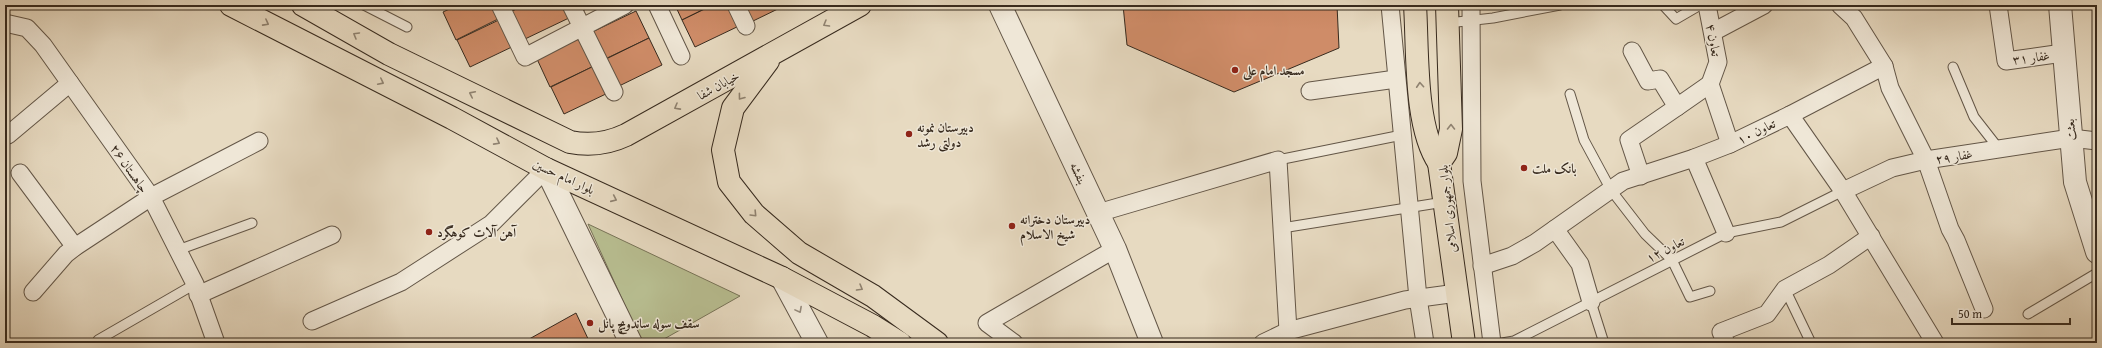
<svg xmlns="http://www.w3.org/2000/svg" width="2102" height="348" font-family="'Gentium Book Plus',Amiri,serif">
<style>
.green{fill:#b8be91;stroke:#787458}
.building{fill:#cf8c68;stroke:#372a1e}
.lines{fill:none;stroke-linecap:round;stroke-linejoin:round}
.service-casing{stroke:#635647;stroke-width:11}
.minor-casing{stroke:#635647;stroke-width:19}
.tertiary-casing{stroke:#635647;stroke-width:24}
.primary-casing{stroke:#372a1e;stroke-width:24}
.service{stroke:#efe7d7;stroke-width:9}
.minor{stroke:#efe7d7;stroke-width:17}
.tertiary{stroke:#efe7d7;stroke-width:22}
.primary{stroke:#e7dac1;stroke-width:22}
.oneway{stroke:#8f8270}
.oneway2{stroke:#93887a}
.poi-dot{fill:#8f2418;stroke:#efe7d7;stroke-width:1.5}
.labels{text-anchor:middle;stroke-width:3;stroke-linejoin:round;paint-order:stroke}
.street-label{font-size:13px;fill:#372a1e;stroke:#efe7d7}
.poi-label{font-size:13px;font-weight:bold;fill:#372a1e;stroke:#efe7d7;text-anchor:start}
</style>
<rect width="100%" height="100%" fill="#e7dac1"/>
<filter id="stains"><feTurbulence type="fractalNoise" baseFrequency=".005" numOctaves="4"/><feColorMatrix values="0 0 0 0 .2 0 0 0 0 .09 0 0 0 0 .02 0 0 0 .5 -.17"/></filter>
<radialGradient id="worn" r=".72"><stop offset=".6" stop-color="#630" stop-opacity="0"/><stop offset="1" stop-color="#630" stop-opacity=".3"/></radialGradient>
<path class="green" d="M588,224L740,296L657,343H642Z"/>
<g class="building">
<path d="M458,5H496L502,17L456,40L443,12Z"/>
<path d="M508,5H524L511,11Z"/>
<path d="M526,5H565L571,17L525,39L512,11Z"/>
<path d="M579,5H595L582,11Z"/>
<path d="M675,5H712L682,20Z"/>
<path d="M713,5H732L741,25L695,47L682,20Z"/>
<path d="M743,5H786L751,22Z"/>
<path d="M1123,5H1337L1339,48L1234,92L1127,45Z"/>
<path d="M636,11L649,38L603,60L590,33Z"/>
<path d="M503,18L516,45L470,67L457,40Z"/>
<path d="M583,37L596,65L550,87L537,59Z"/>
<path d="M649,38L662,65L617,87L604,60Z"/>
<path d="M596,65L610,92L564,114L551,87Z"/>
<path d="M576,313L590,343H522Z"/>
<path d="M710,339L712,343H702Z"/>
</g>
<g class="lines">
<g class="service-casing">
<g id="service">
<path d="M364,5L407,27"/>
<path d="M1663,5L1676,19L1700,5"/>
<path d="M1448,23L1493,18L1560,5"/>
<path d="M1953,67L1974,117L1999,149"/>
<path d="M1570,94L1584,140L1611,190L1645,234L1672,260L1690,297L1710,291"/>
<path d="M1278,160L1402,135"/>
<path d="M1282,228L1444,202"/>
<path d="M178,250L252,223"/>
<path d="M1785,289L1811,343"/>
<path d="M1591,302L1604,343"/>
<path d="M2028,314L2097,273"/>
<path d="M98,340L195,284"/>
<path d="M1502,343L1514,341L1726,233L1781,222L1843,191"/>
</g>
</g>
<g class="minor-casing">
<g id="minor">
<path d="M500,5L525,57L625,5"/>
<path d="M571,5L614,92"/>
<path d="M657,5L681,56"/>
<path d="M736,5L746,26"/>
<path d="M1390,5L1418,298L1425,343"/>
<path d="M1471,5L1472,181L1492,343"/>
<path d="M1707,5L1718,62L1710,84L1730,144"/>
<path d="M1840,5L1854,18L1884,66L1890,88L1926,160L1950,229L1956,240L1984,309"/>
<path d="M1998,5L2006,61L2063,53"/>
<path d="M5,23L27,28L43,45L151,197L195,284L216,343"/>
<path d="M1713,32L1764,5"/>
<path d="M1632,51L1648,81L1660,79L1677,107L1710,84"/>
<path d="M1310,91L1396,79"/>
<path d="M1790,115L1884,66"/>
<path d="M8,135L70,83"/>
<path d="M1694,158L1726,233"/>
<path d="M20,173L75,247"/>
<path d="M1641,176L1629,140L1677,107"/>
<path d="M1843,191L1892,168L1926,160L2071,138L2097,141"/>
<path d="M1098,213L1278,160L1288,331"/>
<path d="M1555,229L1580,264L1591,302"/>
<path d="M1482,266L1512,256L1535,243L1623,181L1694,158L1730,144L1790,115L1843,191L1935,343"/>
<path d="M33,292L66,254L75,247L151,197L259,141"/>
<path d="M198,295L332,235"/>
<path d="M312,321L401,282L491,224L546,169"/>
<path d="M1014,343L987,323L1115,249"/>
<path d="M1263,343L1288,331L1405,300L1457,293"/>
<path d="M1726,343L1721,332L1767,314L1785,289L1829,265L1871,236"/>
</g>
</g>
<g class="tertiary-casing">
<g id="tertiary">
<path d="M1000,5L1115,249L1152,343"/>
<path d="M2060,5L2075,182L2097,252"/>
<path d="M546,169L631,343"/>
<path d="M782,278L817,343"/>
</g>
</g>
<g class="primary-casing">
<g id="primary">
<path d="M231,5L452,118L546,169L782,278L873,326L900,343"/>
<path d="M303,5L389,54L570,142C590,146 607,144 626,135L860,5"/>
<path d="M1415,5C1418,50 1414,126 1439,163"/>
<path d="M1447,5L1451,129L1446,153L1439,163L1464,343"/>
<path d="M768,61L733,108L723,150L729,182L754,214L799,253L873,296L937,343"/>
</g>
</g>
<use href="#service" class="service"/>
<use href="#minor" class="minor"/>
<use href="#tertiary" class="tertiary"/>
<use href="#primary" class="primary"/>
</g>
<defs><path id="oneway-chevron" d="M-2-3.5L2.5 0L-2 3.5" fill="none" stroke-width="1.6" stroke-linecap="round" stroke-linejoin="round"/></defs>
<g class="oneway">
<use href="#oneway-chevron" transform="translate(266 23) rotate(28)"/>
<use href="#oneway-chevron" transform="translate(826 24) rotate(150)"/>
<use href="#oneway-chevron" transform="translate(356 35) rotate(-150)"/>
<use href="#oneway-chevron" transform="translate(381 82) rotate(27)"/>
<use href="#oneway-chevron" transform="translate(1420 85) rotate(-94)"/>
<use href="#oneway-chevron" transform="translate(472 94) rotate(-154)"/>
<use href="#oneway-chevron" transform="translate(741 97) rotate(127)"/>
<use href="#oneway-chevron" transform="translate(677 107) rotate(151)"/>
<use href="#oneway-chevron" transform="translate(1451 127) rotate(-90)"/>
<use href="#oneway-chevron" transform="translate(497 142) rotate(28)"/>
<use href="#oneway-chevron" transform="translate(614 199) rotate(24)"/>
<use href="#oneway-chevron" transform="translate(754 214) rotate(46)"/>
<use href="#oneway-chevron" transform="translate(860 288) rotate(30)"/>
</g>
<use class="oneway2" href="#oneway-chevron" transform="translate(799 310) rotate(62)"/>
<g class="poi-dot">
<circle cx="1235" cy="70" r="4"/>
<circle cx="909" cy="134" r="4"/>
<circle cx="1524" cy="168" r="4"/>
<circle cx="1012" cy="226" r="4"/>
<circle cx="429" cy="232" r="4"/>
<circle cx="590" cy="323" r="4"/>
</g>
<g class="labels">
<g class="street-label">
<text transform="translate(1714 40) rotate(80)" y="5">تعاون ۴</text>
<text transform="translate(2031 57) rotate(-7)" y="5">غفار ۳۱</text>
<text transform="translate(718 85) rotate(-29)" y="5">خیابان شفا</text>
<text transform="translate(2070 130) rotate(-96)" y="5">بعثت</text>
<text transform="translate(1756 131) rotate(-26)" y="5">تعاون ۱۰</text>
<text transform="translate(1954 156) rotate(-9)" y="5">غفار ۲۹</text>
<text transform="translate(130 168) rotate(55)" y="5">چاهستان ۲۶</text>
<text transform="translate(1079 173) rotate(65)" y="5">بنفشه</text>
<text transform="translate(564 176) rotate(25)" y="5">بلوار امام حسین</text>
<text transform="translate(1447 209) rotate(-96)" y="5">بلوار جمهوری اسلامی</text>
<text transform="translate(1665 249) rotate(-27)" y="5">تعاون ۱۲</text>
</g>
<g class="poi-label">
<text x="1243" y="75">مسجد امام علی</text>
<text x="917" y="132">دبیرستان نمونه<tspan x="917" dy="15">دولتی رشد</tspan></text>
<text x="1532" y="173">بانک ملت</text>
<text x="1020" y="224">دبیرستان دخترانه<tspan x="1020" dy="15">شیخ الاسلام</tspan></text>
<text x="437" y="237">آهن آلات کوهگرد</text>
<text x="598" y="328">سقف سوله ساندویچ پانل</text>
</g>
</g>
<rect width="2102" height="348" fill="none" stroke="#e7dac1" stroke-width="20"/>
<rect x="6" y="6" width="2090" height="336" fill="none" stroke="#372a1e" stroke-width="2"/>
<rect x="10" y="10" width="2082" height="328" fill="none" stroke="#372a1e"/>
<path d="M1952 318v6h118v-6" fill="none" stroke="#372a1e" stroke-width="2"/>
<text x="1958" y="318" font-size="12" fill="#372a1e" stroke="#efe7d7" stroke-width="3" paint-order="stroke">50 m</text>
<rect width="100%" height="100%" filter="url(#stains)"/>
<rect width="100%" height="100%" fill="url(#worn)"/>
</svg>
